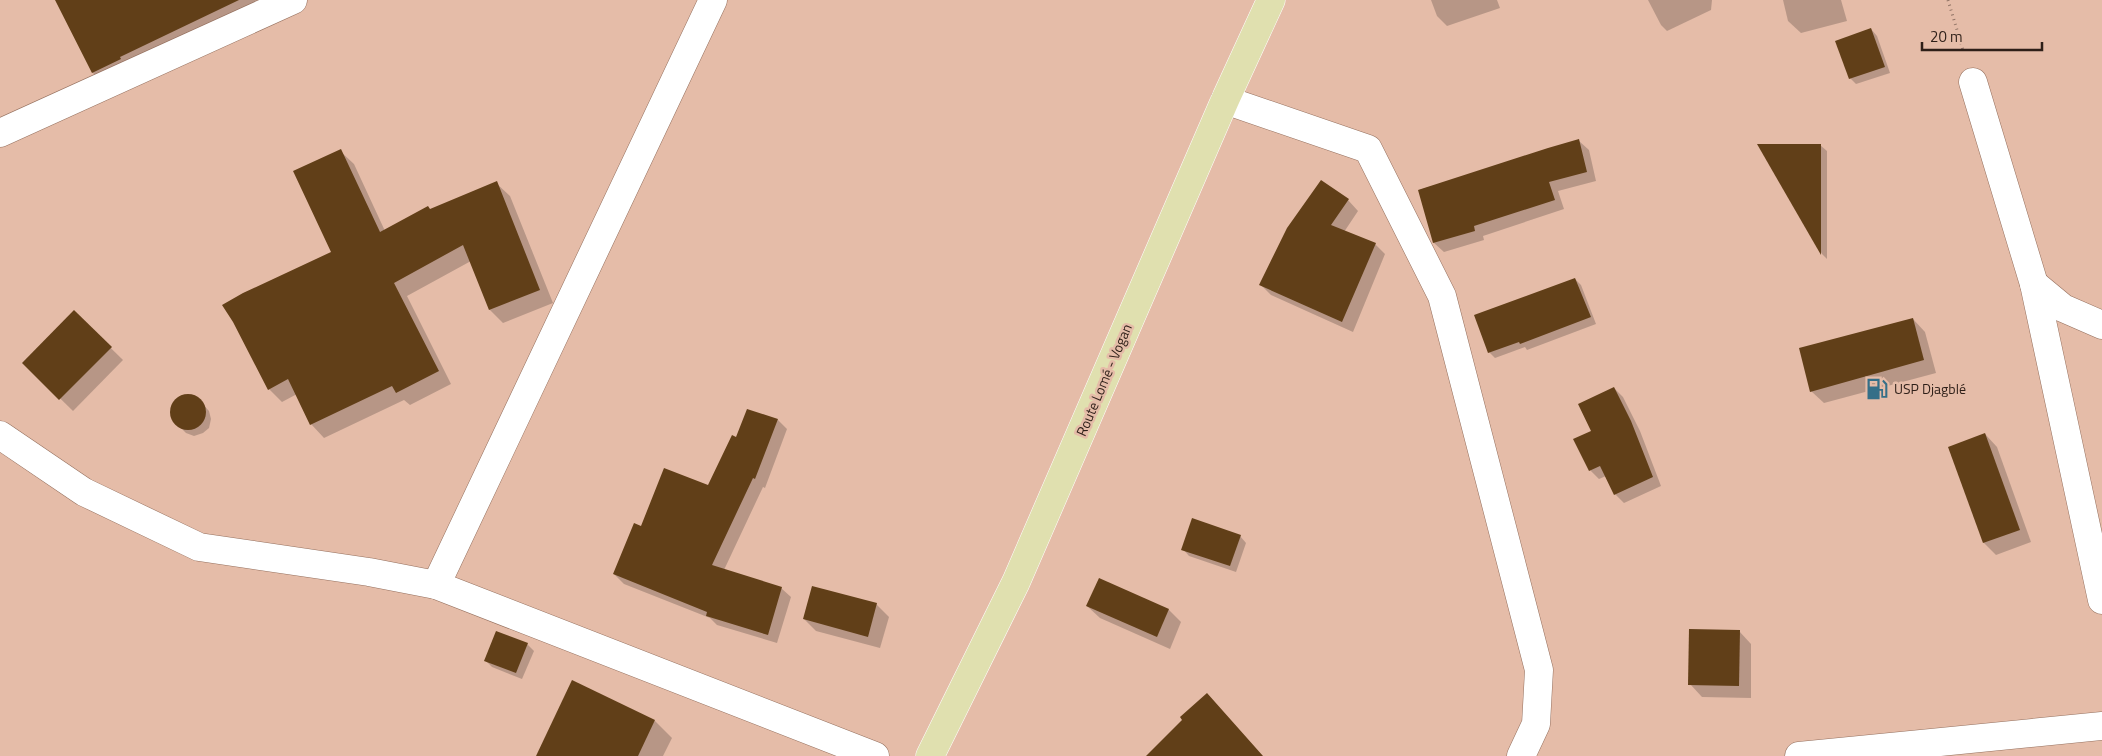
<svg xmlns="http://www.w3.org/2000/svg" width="2102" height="756" font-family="'Titillium Web',sans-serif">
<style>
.shadow{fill:#0003}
.building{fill:#613f18}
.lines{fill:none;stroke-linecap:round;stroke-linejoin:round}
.minor-casing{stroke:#95705e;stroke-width:29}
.major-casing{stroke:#fff;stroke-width:29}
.path{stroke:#917466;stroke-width:3;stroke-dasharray:1 4;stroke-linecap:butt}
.minor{stroke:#fff;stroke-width:28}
.major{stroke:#e0e0af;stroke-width:28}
.labels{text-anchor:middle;stroke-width:5;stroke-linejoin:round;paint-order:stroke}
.street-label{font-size:14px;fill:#2e1f18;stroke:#e5bca8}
.poi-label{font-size:14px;fill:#2e1f18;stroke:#e5bca8;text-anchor:start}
</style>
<rect width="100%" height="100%" fill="#e5bca8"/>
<g class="shadow">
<path d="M56,0H271L104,84L93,73Z"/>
<path d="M1431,0H1497L1500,8L1447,26L1437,16Z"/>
<path d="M1648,0H1712L1711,10L1667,31L1661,25Z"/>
<path d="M1783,0H1841L1847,21L1801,33L1788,21Z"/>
<path d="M1871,29L1877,36L1890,73L1856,84L1850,78Z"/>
<path d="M1579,141L1589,150L1596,181L1558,191L1564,209L1483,236L1484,240L1444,252L1434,243L1419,190Z"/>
<path d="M1759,145H1820L1827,151V259L1822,254Z"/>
<path d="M340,151L354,164L385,231L496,183L510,196L553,303L503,323L490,310L471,261L407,296L451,384L410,405L404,400L324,438L311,424L297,394L282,402L269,389L333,252Z"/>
<path d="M1322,182L1348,200L1358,211L1344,232L1375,244L1385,254L1353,332L1271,295L1261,285Z"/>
<path d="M1575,279L1581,285L1596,324L1527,350L1525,347L1495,358L1489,352Z"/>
<path d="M74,312L123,360L73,411L24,363Z"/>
<path d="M1913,319L1925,332L1936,373L1824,403L1811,391Z"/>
<path d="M1614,388L1623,397L1640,431L1661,486L1624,503L1615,494L1606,476L1599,479L1590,470L1592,432Z"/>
<path d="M188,395L197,398L209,411L211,419L209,428L203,433L194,436L186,433L173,420L171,412L173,403L180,397Z"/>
<path d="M778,420L787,429L765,488L763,487L724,570L781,588L791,597L777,643L717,625L710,618L624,584L614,574L642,527L709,487L737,438Z"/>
<path d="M1985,434L1997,447L2031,542L1996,555L1984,543Z"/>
<path d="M1240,536L1246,543L1236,572L1189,556L1183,549Z"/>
<path d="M1099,580L1169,610L1181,622L1170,649L1100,618L1087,606Z"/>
<path d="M876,604L889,617L880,648L816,631L804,619Z"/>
<path d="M1739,631L1751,644V698L1702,697L1690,684Z"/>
<path d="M497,633L527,644L534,651L522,679L492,667L486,661Z"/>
<path d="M655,721L672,738L663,756H537Z"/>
</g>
<g class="building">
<path d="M55,0H239L120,57L121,59L92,73Z"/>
<path d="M1871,28L1885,67L1849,79L1835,41Z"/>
<path d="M1579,139L1587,172L1549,182L1555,200L1474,226L1475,231L1433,243L1418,190L1548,148Z"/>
<path d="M1757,144H1821V255Z"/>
<path d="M341,149L380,232L428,206L430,209L497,181L540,290L489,310L463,245L394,283L439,371L396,393L392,386L310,425L288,379L268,390L233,322L222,305L243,293L331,252L293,171Z"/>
<path d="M1321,180L1349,199L1331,225L1376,243L1342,322L1259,285L1287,228Z"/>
<path d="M1575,278L1591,317L1520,344L1519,342L1488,353L1474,315Z"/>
<path d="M74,310L112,347L59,400L22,363Z"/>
<path d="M1913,318L1924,360L1810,392L1799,348Z"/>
<path d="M1614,387L1631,421L1653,477L1614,495L1600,466L1589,471L1573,439L1591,431L1578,404Z"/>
<circle cx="188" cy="412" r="18"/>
<path d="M747,409L778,419L755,479L753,478L712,565L782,587L768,635L706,616L707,612L613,574L634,523L641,526L664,468L708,485L732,435L736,437Z"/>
<path d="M1985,433L2020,530L1983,543L1948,447Z"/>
<path d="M1192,518L1241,535L1230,566L1181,550Z"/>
<path d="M1099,578L1169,609L1157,637L1086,606Z"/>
<path d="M812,586L877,603L868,637L803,619Z"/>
<path d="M1689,629L1740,630L1739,686L1688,685Z"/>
<path d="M496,631L528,643L516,673L484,661Z"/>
<path d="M572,680L655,720L638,756H536Z"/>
<path d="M1207,693L1263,756H1146L1182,720L1180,717Z"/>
</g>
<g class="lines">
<g class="minor-casing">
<g id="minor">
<path d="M1973,82L2034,284L2102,600"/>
<path d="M1225,100L1368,149L1442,296L1539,670L1536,724L1521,756"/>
<path d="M0,133L293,0"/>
<path d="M2034,284L2063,308L2102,325"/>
<path d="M0,435L84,492L199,547L369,572L436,585L875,756"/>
<path d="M436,585L713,0"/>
<path d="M1799,756L2102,726"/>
</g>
</g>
<g class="major-casing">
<path id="major" d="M930,756L1016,582L1225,100L1271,0"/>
</g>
<path class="path" d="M1948,0L1963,50"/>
<use href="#minor" class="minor"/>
<use href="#major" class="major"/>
</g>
<defs>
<g id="fuel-bare" transform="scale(1.725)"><path d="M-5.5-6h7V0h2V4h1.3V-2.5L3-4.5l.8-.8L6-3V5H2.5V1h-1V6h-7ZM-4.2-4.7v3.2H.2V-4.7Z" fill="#356f88" stroke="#e5bca8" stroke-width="2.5" paint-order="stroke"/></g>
</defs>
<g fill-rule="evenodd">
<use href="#fuel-bare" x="1877" y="389"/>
</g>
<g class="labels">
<g class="street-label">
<text transform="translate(1104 380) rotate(-67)" y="5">Route Lomé - Vogan</text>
</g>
<g class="poi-label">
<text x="1894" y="394">USP Djagblé</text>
</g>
</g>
<path d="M1922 42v8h120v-8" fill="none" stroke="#2e1f18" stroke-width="2.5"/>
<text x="1930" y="42" font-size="15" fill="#2e1f18" stroke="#e5bca8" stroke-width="4" paint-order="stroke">20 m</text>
</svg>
